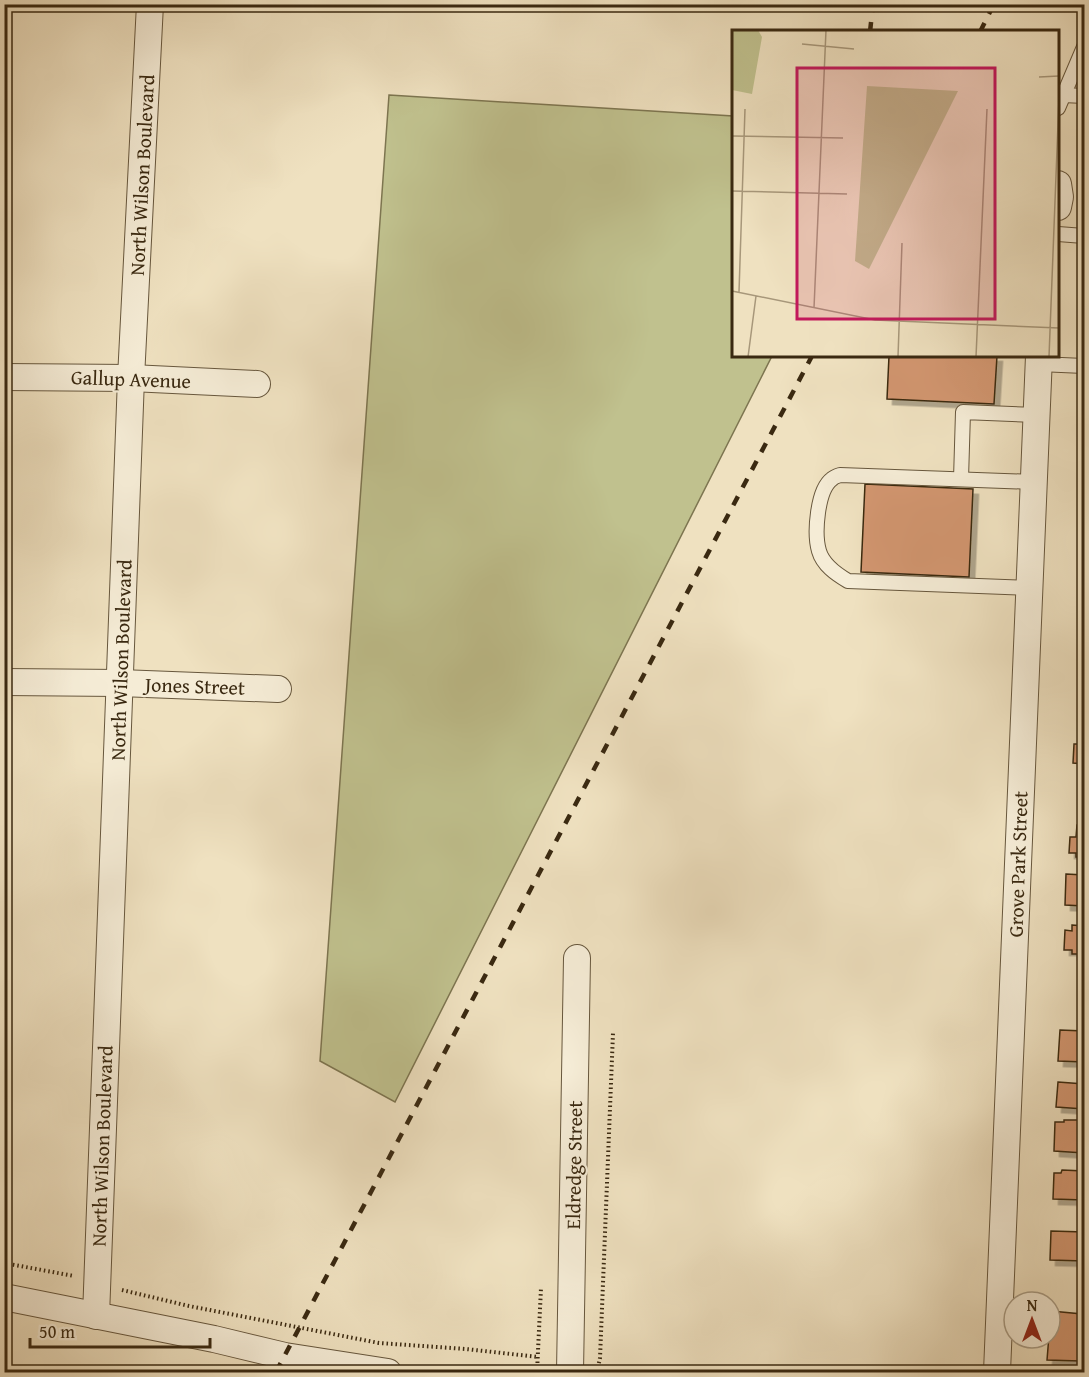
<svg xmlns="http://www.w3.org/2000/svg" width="1089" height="1377" font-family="'Gentium Book Plus',serif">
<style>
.green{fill:#c0c18e;stroke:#7d7550;stroke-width:1.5}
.building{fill:#d29670;stroke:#3a2911;stroke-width:1.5;filter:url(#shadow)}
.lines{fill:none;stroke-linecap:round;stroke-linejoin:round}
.service-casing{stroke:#67573d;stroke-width:16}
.minor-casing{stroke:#67573d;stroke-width:28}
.path{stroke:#3a2911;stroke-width:4;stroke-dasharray:1.5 3;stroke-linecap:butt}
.service{stroke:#f5ecd6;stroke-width:14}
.minor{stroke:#f5ecd6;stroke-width:26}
.rail{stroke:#3a2911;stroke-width:4.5;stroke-dasharray:10 10;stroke-linecap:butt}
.labels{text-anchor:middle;stroke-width:4.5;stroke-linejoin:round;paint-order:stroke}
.street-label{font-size:20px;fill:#3a2911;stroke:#f5ecd6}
.inset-road{fill:none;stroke:#a7977a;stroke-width:1.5}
.view{fill:#c2185b;fill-opacity:0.15;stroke:#c2185b;stroke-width:3}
.inset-edge{fill:none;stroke:#3a2911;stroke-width:3}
</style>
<defs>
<filter id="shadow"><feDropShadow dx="5.5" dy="5.5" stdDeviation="0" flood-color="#0004"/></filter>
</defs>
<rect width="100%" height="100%" fill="#efe1c0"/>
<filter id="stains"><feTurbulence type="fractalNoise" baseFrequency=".00333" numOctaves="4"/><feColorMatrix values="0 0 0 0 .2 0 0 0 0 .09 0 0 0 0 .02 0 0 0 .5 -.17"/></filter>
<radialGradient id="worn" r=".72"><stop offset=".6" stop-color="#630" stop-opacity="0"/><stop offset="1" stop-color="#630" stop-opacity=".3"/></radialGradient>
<path class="green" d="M389,95L733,116L734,356H772L395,1102L320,1061Z"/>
<g class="building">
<path d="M889,356H997L994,404L887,399Z"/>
<path d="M865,484L973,489L969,577L861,572Z"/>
<path d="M1082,691H1084V721H1082V717H1079Z"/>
<path d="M1081,728H1084V764L1073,763L1074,744H1080Z"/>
<path d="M1077,825H1084V857H1076V853H1069L1070,837H1076Z"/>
<path d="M1066,874L1084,875V906L1065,905Z"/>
<path d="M1072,925L1084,926V954H1072V950H1064L1065,930L1072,931Z"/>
<path d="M1060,1030L1084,1031V1062L1058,1061Z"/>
<path d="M1058,1082L1084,1084V1109L1056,1107Z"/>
<path d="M1064,1120H1084V1153L1054,1151L1055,1122H1064Z"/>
<path d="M1062,1170L1084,1171V1200L1053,1199L1054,1173H1061Z"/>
<path d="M1051,1231L1084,1232V1261L1050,1260Z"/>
<path d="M1051,1311L1082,1314L1080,1361L1047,1360Z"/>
</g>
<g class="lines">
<g class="service-casing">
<g id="service">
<path d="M1063,95L1084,96"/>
<path d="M1058,108L1084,47"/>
<path d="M1058,234L1084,236"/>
<path d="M1039,364L1084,366"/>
<path d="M961,479L963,412L1037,415"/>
<path d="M1030,588L848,581C836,574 823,565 819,551C814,534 817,490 832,479C834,477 837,476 840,475L1034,482"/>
</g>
</g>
<g class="minor-casing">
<g id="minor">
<path d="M1058,184L1060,197L1058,207"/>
<path d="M4,377L131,378L257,384"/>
<path d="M4,682L120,683L278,689"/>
<path d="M4,1297L214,1339L285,1356L388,1372"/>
<path d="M96,1316L131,378L150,4"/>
<path d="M570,1372L577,958"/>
<path d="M997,1372L1039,356"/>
</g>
</g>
<g class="path">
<path d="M4,1263L74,1276"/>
<path d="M122,1290L189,1306L379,1343L466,1349L538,1357"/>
<path d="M537,1372L541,1288"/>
<path d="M597,1372L600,1358L613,1033"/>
</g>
<use href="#service" class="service"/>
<use href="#minor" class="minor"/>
<g class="rail">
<path d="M870,32L873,4"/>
<path d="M980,32L994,4"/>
<path d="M276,1372L812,356"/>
</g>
</g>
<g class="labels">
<g class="street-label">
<text transform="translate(142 175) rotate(-87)" y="7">North Wilson Boulevard</text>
<text transform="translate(131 379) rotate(2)" y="7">Gallup Avenue</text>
<text transform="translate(121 660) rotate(-88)" y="7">North Wilson Boulevard</text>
<text transform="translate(195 686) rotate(2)" y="7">Jones Street</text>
<text transform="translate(1018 864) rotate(-88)" y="7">Grove Park Street</text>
<text transform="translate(102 1146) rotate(-88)" y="7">North Wilson Boulevard</text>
<text transform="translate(574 1165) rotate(-89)" y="7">Eldredge Street</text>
</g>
</g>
<g transform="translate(732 30)">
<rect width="327" height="327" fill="#efe1c0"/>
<path d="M0,0H26L30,7L20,64L0,60ZM135,56L226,61L137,239L123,231Z" fill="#c0c18e"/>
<path class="inset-road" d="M70,14L122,19M307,47L327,46M0,106L111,108M0,161L115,164M0,261L143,290L327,298M7,262L13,79M82,278L94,0M16,327L24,266M166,327L170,213M244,327L255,79M317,327L327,68"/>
<path class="view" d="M65,38H263V289H65Z"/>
<rect width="327" height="327" class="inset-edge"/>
</g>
<rect width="1089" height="1377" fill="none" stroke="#efe1c0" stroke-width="24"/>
<rect x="6" y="6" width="1077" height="1365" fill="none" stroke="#3a2911" stroke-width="3"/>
<rect x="12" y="12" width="1065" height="1353" fill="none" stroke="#3a2911" stroke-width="1.5"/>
<g transform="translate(1032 1320)"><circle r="28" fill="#f5ecd6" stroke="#aa9e87" stroke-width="1.5"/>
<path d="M0-4.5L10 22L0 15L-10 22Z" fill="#8f2418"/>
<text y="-9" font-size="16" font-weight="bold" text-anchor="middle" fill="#3a2911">N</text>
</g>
<path d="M30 1338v9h180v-9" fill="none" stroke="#3a2911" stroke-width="3"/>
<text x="39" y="1338" font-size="18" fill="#3a2911" stroke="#f5ecd6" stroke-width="4.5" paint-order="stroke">50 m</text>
<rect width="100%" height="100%" filter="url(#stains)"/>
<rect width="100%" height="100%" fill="url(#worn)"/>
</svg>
